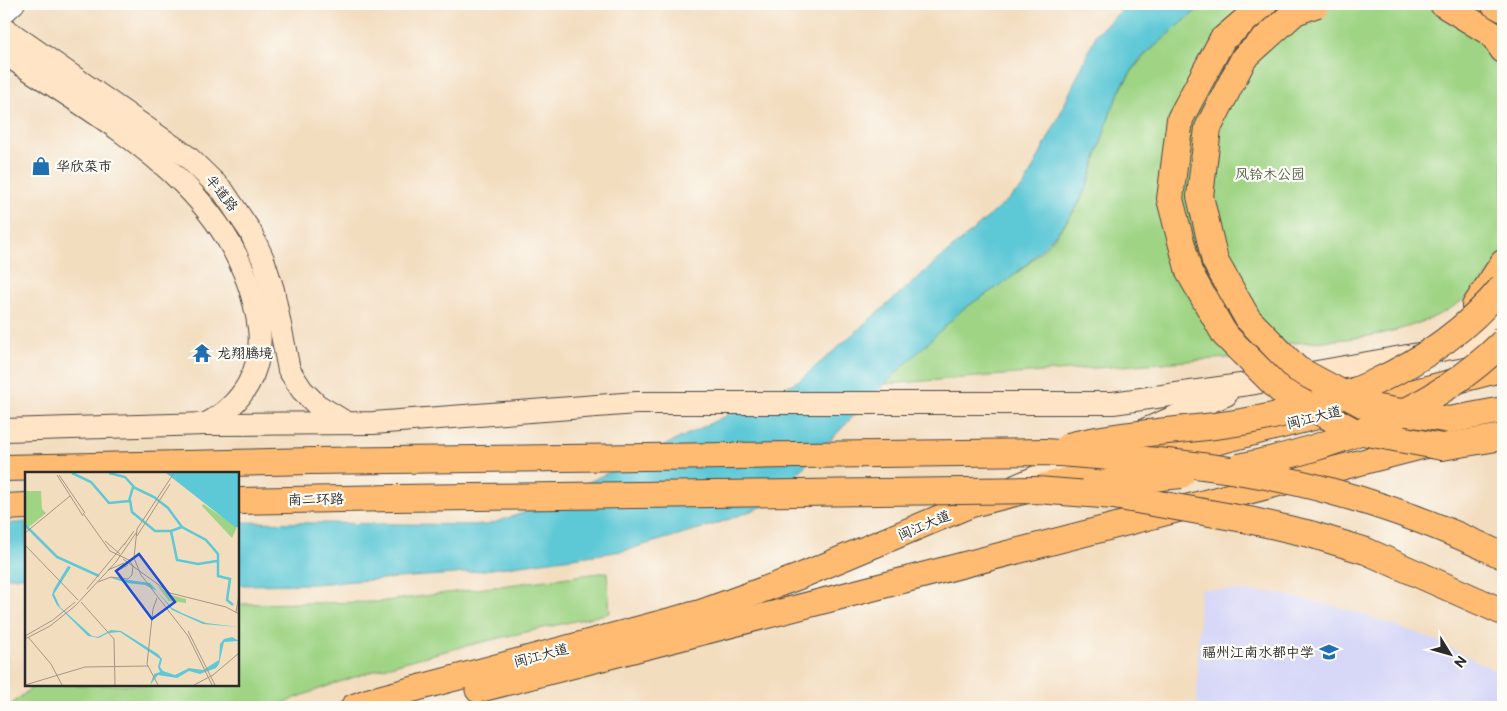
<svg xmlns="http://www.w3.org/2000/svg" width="1507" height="711" font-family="'Balsamiq Sans','LXGW WenKai TC',sans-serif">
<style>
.built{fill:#d7d7f8}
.green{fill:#9fd484;stroke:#658058}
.water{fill:#5dc8d6;stroke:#447a80}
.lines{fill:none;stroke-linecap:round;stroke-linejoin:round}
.tertiary-casing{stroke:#494641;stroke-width:21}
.secondary-casing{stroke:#494641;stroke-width:24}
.primary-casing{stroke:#494641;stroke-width:27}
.trunk-casing{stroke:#494641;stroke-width:28}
.tertiary{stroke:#fff;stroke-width:19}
.secondary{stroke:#ffe4c6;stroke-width:22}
.primary{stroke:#ffbb71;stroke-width:25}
.trunk{stroke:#ffbb71;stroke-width:26}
.trunk-bridge-casing{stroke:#494641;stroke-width:28;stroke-linecap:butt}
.trunk-bridge{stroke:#ffbb71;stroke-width:26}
.labels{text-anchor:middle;stroke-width:4.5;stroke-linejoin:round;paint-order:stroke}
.poi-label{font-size:14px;fill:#2b2b2b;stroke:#fdfcf7;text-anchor:start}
.park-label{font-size:14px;fill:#4e5e46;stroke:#fdfcf7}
.street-label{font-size:14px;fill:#2b2b2b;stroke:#fdfcf7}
.inset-river{fill:none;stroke:#5dc8d6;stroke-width:2.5}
.inset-road{fill:none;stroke:#a39684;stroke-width:1}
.view{fill:#1d4ed8;fill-opacity:0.15;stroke:#1d4ed8;stroke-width:2.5}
.inset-edge{fill:none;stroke:#2b2b2b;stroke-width:2.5}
</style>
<rect width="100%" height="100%" fill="#fdfcf7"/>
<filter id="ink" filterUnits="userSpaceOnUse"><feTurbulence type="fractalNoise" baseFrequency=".02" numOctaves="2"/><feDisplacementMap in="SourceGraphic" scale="10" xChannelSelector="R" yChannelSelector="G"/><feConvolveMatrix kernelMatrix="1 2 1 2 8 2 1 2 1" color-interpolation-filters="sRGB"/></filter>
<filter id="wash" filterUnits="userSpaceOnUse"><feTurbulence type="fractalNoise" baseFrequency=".0096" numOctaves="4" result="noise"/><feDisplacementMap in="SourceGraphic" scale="20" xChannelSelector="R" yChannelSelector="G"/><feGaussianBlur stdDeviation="1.12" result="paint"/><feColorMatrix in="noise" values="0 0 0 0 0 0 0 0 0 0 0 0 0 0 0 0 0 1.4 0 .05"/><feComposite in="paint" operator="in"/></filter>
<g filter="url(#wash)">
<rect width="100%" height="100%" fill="#f3ddbf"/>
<path class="built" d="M1200,589L1275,593L1312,601L1357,612L1436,640L1503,675V707H1197Z"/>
<g class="green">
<path d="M1204,4H1503V260C1488,275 1474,293 1456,305C1398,342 1322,341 1256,345L1253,356L885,384C910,359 934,332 961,310C975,299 992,291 1006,281C1033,263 1060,234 1077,207C1094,178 1099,142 1111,111C1131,59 1163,37 1204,4Z"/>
<path d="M607,572L610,613C497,639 381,661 274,707H8L35,685H238V604L378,602Z"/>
</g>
<g class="water">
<path d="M1129,4H1204L1140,59L1123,84L1111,111L1090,178L1077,207L1057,233L1028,263L1008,280L962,310L885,384L767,505L716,524L623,551L455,574L313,584L238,585V522L487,525L529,511L800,380L1024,186L1056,123L1097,33Z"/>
<path d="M26,522V577H4V524Z"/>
</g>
</g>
<g filter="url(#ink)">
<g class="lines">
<g class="tertiary-casing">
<path id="tertiary" d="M4,14L15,4"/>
</g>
<g class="secondary-casing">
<g id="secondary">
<path d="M4,28L188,157L223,191L250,231L263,259L273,290L289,370L302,390L317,405L345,422"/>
<path d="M4,53C108,124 240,189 259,328C264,370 242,405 206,424"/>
<path d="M1467,334L1503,309"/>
<path d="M1146,429L1226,395"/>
<path d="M4,430L206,424L373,423L636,403H1113L1255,383L1503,339"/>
<path d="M1015,486L1089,454"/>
</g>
</g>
<g class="primary-casing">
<g id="primary">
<path d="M478,690L1432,444"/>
<path d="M353,707L369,701L702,612L798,577L970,505L1503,369"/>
</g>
</g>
<g class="trunk-casing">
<g id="trunk">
<path d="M1443,4L1492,34L1503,50"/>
<path d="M1494,4L1503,9"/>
<path d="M1222,40L1264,4"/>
<path d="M1475,306L1503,263"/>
<path d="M4,468L312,461"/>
<path d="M238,501L395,498"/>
<path d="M4,507L26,506"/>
<path d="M1310,534L1366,551L1503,612"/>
</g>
</g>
<use href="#tertiary" class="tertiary"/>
<use href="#secondary" class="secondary"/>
<use href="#primary" class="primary"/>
<use href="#trunk" class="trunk"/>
<g class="trunk-bridge-casing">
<g id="trunk-bridge">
<path d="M1317,4L1295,12L1244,58L1208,128L1200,196L1215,261L1248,319L1297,369L1366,406L1449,420L1503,410"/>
<path d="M1222,40L1180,119L1170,199L1189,272L1225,335L1280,390L1352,430L1442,447L1503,437"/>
<path d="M1068,446C1116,434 1165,432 1214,426C1322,413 1432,372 1503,286"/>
<path d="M312,461L1045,452C1139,459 1238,465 1330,491C1389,507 1448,529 1503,556"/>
<path d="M1239,467C1335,447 1432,412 1503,342"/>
<path d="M1095,484L1181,475"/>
<path d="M395,498L1037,490L1114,496L1249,520L1310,534"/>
</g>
</g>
<use href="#trunk-bridge" class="trunk-bridge"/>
</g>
</g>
<defs>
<g id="shop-bare" transform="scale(1.5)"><path d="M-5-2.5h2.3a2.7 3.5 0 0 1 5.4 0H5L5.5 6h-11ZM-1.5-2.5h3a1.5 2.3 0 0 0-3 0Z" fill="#1f6fb2" stroke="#fdfcf7" stroke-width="2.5" paint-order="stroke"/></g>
<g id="temple-bare" transform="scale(1.5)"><path d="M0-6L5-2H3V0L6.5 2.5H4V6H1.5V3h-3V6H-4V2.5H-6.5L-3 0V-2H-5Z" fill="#1f6fb2" stroke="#fdfcf7" stroke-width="2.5" paint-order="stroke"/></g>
<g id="school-bare" transform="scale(1.5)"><path d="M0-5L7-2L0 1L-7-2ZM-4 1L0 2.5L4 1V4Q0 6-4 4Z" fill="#1f6fb2" stroke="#fdfcf7" stroke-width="2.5" paint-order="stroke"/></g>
</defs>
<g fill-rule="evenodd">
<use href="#shop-bare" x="41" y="166"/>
<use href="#temple-bare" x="202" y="353"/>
<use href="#school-bare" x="1329" y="652"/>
</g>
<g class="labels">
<g class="poi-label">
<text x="56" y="171">华欣菜市</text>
<text x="217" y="358">龙翔腾境</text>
<text x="1314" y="657" text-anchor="end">福州江南水都中学</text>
</g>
<g class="park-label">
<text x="1270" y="179">风铃木公园</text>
</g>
<g class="street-label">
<text transform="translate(222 193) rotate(51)" y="5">半道路</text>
<text transform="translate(1314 417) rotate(-14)" y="5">闽江大道</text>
<text transform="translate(316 499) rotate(-1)" y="5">南二环路</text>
<text transform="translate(924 525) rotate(-23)" y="5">闽江大道</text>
<text transform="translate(541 655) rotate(-15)" y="5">闽江大道</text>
</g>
</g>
<g transform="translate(25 472)">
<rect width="214" height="214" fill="#f3ddbf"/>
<path d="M0,19H16L17,37L21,41L4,55L0,52ZM178,32L212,55L207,66L177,34ZM132,113L146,123L161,127V131L144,129Z" fill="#9fd484"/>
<path d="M141,1H214V55H210ZM43,94L46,95L29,122L35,135L67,164L73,165L86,158L96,159L133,182L137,187L135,195L138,199L150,203L164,196L178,198L194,188L195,172L199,167L207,165L214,169L199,170L194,192L191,196L175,202L164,199L152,206L133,203L125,213L129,202L135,200L133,195L135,187L95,160L83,161L74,166L63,164L32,133L27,123L29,117ZM83,105L125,111L147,136L159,142L181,151L214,155L178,152L147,138L132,119L120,113L102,111Z" fill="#5dc8d6"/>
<path class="inset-river" d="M47,1L66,10L84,31L104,29L108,15M84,1L100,5L110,16L129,25L143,36L157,55L181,68L193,82V104L205,107L202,128L208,133M105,28L107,40L130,59H146L157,55M0,53L32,85L74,104M146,59L152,88L173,92L192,89"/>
<path class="inset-road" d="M149,1L112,57L109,86L116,103L163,164L187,213M32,3L58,44M34,3L60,41M58,41L85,79L104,88L108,94L107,103L103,107L86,105L73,110M0,61L45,24M112,64L145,12M80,69L95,82M0,73L53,128M99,73L109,59M98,87L145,121L201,135L214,142M83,98L99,91M98,106L92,99L103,93M62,117L100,71M132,126L128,137L122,192L133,213M56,130L89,167L90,213M211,140L214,123M163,159L190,213M0,164L28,148L50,130M3,165L26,192L37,213M0,167L25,154L50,134L91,90L111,61M0,213L60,195L123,194M169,213L188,203L214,181"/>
<path class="view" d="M114,82L150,130L127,147L91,99Z"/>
<rect width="214" height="214" class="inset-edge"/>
</g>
<rect width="1507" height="711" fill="none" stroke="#fdfcf7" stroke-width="20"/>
<g transform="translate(1450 654) rotate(127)" stroke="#fdfcf7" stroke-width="4" paint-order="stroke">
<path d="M0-4L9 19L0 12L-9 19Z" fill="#2b2b2b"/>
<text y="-8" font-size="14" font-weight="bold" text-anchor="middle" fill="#2b2b2b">N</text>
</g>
</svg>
